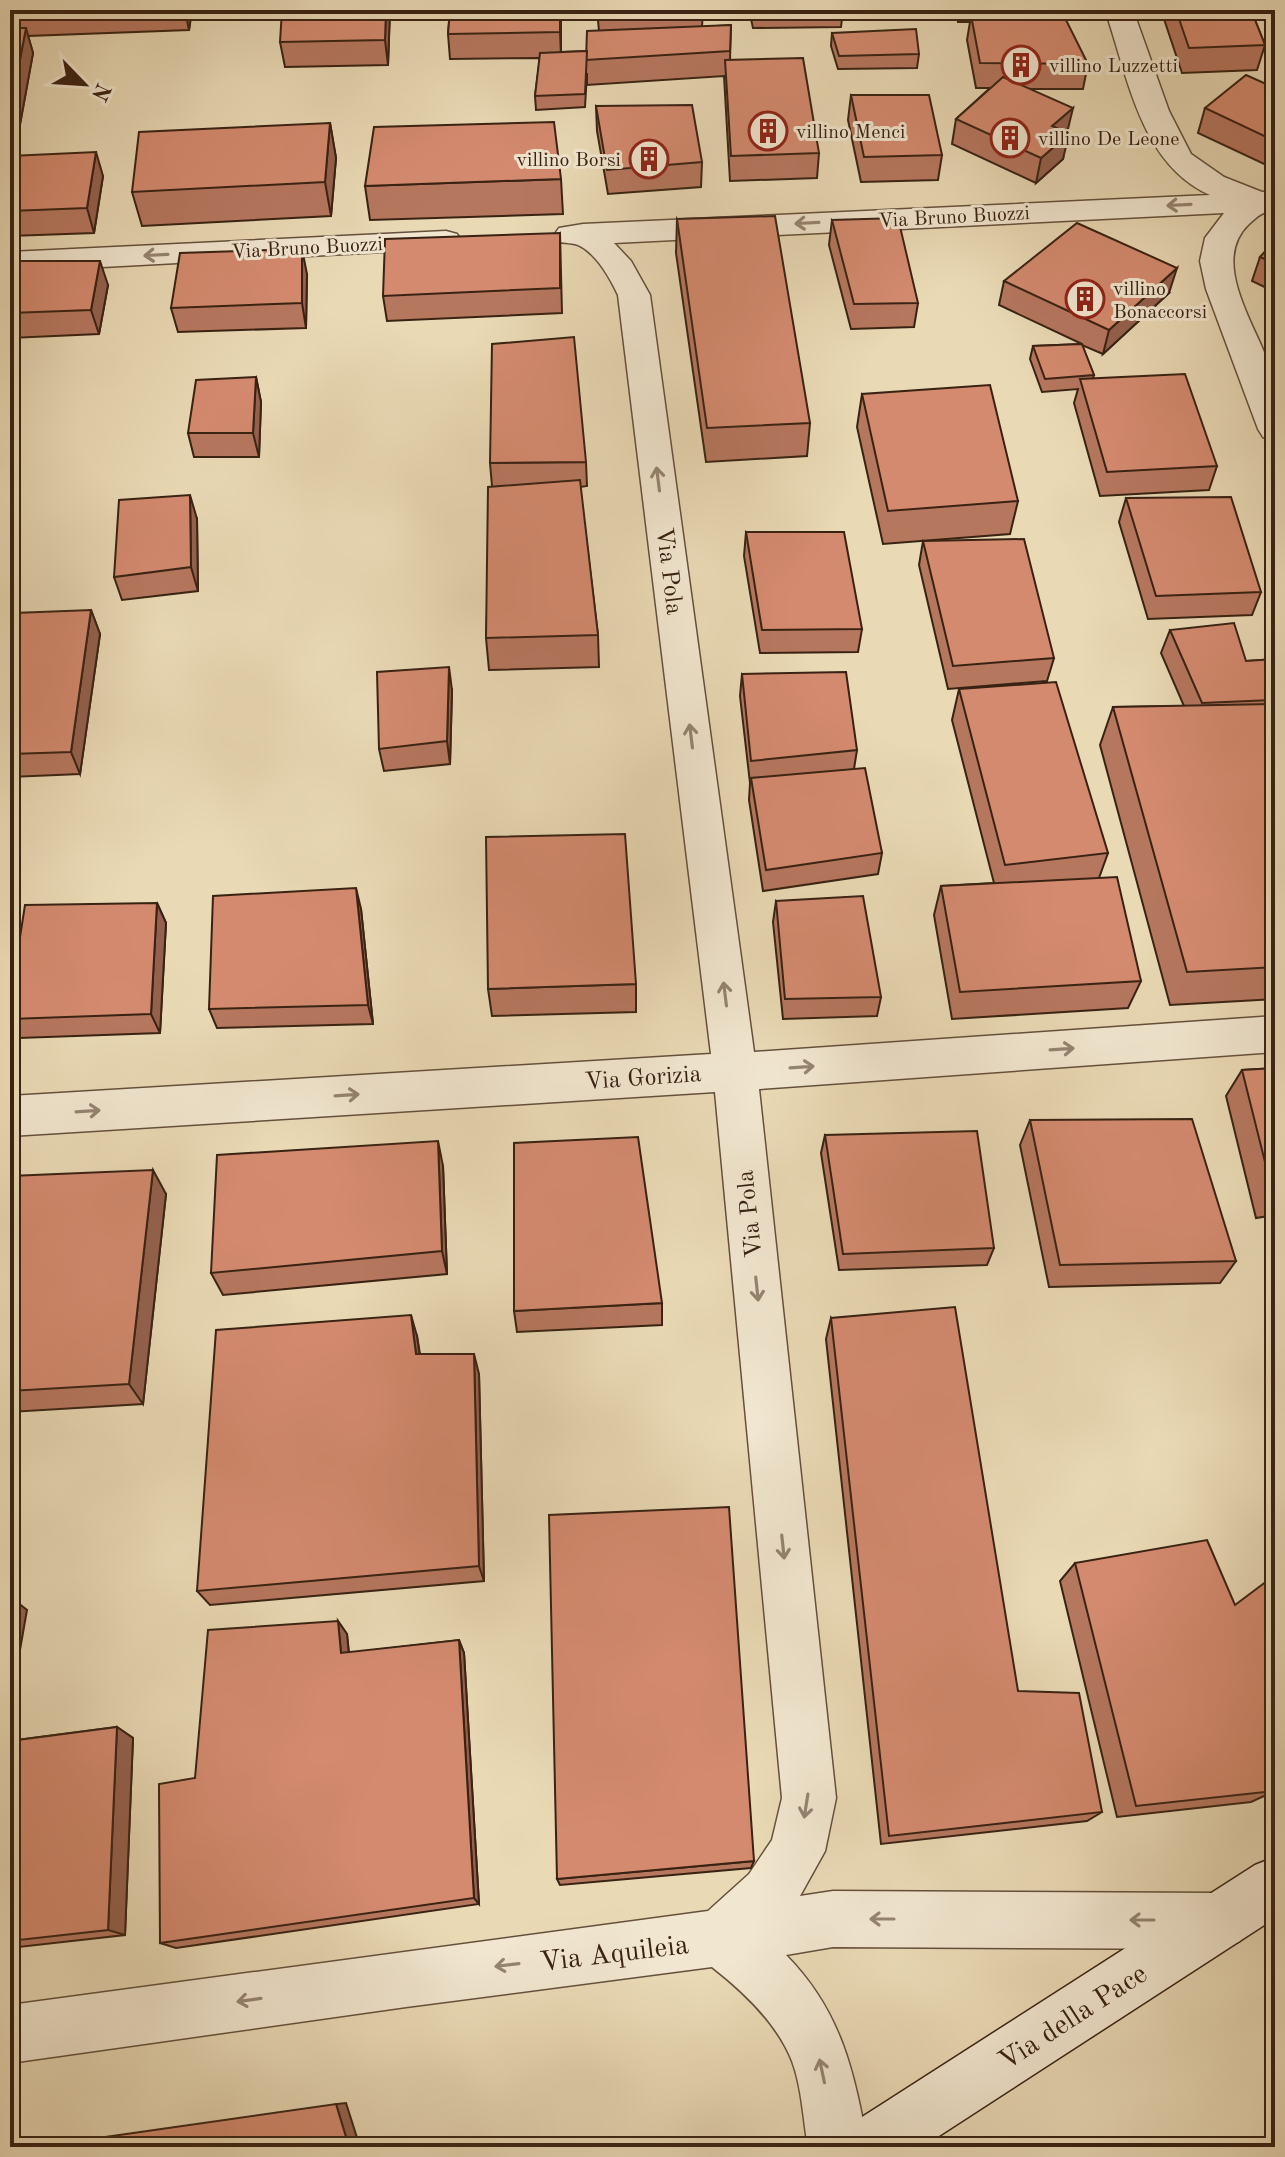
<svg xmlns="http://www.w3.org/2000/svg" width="1285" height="2157" font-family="'Old Standard TT',serif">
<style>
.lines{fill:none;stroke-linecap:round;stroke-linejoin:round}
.minor-casing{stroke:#65503c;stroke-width:3}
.secondary-casing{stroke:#392213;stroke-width:3}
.path{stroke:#392213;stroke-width:6;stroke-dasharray:7 5;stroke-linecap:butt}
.minor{fill:#f1e6cf;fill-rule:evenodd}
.secondary{fill:#f1e6cf;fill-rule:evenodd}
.wall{fill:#b6775f;stroke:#392213;stroke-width:2}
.shaded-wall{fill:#94614e;stroke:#392213;stroke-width:2}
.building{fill:#d48a6f;stroke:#392213;stroke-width:2}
.oneway{stroke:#958471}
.labels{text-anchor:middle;stroke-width:6;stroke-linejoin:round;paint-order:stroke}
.far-poi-label{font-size:20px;fill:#392213;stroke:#f1e6cf;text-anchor:start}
.far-street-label{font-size:20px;fill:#392213;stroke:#f1e6cf}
.street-label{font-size:24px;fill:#392213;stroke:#f1e6cf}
.near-street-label{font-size:28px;fill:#392213;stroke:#f1e6cf}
</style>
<rect width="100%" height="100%" fill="#e9d9b5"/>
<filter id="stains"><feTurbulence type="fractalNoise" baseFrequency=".0025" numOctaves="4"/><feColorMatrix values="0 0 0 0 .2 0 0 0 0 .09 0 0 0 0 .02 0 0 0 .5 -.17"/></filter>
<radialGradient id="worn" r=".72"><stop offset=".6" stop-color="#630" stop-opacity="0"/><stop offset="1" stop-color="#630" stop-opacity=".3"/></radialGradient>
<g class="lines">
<g class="minor-casing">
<g id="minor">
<path d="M1105,10H1133L1169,111L1191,154L1224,177L1262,192L1275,191V211C1263,211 1258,216 1249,224C1205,266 1267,338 1275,385C1278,403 1275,423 1275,441L1263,437L1258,429L1206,289L1200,261L1205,238L1224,213L614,243L631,261L650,295L754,1052L1275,1016V1052L759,1089L836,1798L825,1851L800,1896L833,1891L1220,1893L1240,1901L1248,1921L1240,1941L1220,1949L833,1947L786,1955C842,2012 854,2072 868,2147H808C803,2119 802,2088 792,2061C777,2023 744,1992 712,1967L406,2007L10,2063V2005L708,1911L749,1874L772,1840L782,1798L715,1092L10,1136V1096L711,1054L618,295C610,278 596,253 578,245C573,243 564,243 559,242L554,235L559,228L583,224L1210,195C1140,164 1128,76 1105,10Z"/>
<path d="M446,231L457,234L462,241L457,248L10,272V252Z"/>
</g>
</g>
<g class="secondary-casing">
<path id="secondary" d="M1275,1857V1918L922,2147H839L848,2126L1255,1865Z"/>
</g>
<path class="path" d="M1255,2147L1275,2133"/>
<use href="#minor" class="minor"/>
<use href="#secondary" class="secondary"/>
</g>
<g class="wall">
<path d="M10,10H192L189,30L28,36L33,53L15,152H10Z"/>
<path d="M390,10L388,65L285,67L280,42Z"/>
<path d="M450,10H561V52L586,51L599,31L597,10H703L702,27L731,25L730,60L819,153L817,178L730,181L724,76L587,85V73L585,107L536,110L535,96L540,58L450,59L448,34Z"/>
<path d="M749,10H843L841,27L753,28Z"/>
<path d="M956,10H1056L1055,16L1088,64L1083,89H1029L1067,133L1063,159L1036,183L952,144L956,119L990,88H976L967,40L970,22H958Z"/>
<path d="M1161,10H1251L1265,45L1257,70L1182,73Z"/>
<path d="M832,33L919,54L917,68L838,69L831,46Z"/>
<path d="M1275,88V169L1198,133L1205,108Z"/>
<path d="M851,95L942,155L938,180L861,182L848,120Z"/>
<path d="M596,106L702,162L701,187L608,194L597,131Z"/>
<path d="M330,123L336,158L331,216L142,226L132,192Z"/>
<path d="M10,156L103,176L94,233L10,236Z"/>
<path d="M561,179L563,214L370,220L365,186Z"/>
<path d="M677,219L810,423L807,456L706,462L676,253Z"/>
<path d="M832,220L918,303L914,327L851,329L829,245Z"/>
<path d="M560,233L562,313L387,321L383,296Z"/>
<path d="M1275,241V292L1252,281L1260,257Z"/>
<path d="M10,261L108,285L99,334L10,338Z"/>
<path d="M307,274L306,328L178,332L171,308Z"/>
<path d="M1004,281L1169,293L1103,354L1082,345L1094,375L1093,378L1217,466L1209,490L1100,496L1074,403L1078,389L1042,392L1030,359L1033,346L1082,344L999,305Z"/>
<path d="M256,377L261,402L259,457H194L188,433Z"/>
<path d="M862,394L1018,501L1010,534L883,544L857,427Z"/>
<path d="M586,462L587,486L580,487L598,635L599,667L489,670L486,638L492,486L490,463Z"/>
<path d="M1126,498L1261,592L1252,615L1148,619L1119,522Z"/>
<path d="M197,519L198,591L122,600L114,577Z"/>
<path d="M746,532L862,629L858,652L760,653L744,556Z"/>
<path d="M923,541L1054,658L1047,681L948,689L919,565Z"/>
<path d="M91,610L100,634L80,774L10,777V634Z"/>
<path d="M1170,630L1246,661L1275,659V999L1170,1005L1100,745L1113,707L1184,706L1161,653Z"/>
<path d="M742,674L857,750L854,769L882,853L878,874L763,891L749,800L750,783L740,696Z"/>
<path d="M959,689L1108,853L1099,878L1141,981L1128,1008L952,1019L934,915L941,886L994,883L952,720Z"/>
<path d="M452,690L450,764L384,771L379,749Z"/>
<path d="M776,901L881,997L877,1016L783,1019L773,922Z"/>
<path d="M157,903L166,923L160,1033L19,1038L10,1023V1001Z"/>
<path d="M361,909L373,1024L217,1028L209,1009Z"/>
<path d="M636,984V1012L492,1016L488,989Z"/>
<path d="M1275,1068V1215L1256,1218L1226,1096L1242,1070Z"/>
<path d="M1030,1120L1236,1261L1220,1283L1049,1287L1020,1145Z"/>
<path d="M825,1135L994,1248L987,1265L839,1270L821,1153Z"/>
<path d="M443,1166L447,1274L223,1295L211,1273Z"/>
<path d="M10,1176L166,1194L143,1404L10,1412Z"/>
<path d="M662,1303V1325L517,1332L514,1311Z"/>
<path d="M831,1318L1018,1691L1102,1812L1087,1821L881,1844L826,1339Z"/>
<path d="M417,1336L420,1354L479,1374L484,1581L210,1605L197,1591Z"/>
<path d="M1075,1563L1275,1791L1251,1802L1117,1817L1060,1581Z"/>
<path d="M338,1621L347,1634L349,1653L459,1640L464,1653L479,1904L176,1948L160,1943L195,1778Z"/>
<path d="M117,1727L133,1738L125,1935L10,1948V1741Z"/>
<path d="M754,1861L751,1868L560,1885L557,1879Z"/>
</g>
<g class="shaded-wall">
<path d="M185,10H192L189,30Z"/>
<path d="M386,10H390L388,65L385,40Z"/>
<path d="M560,10H561V57L560,32Z"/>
<path d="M26,28L33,53L15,152L10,136V111Z"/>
<path d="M1073,108L1067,133L1052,126Z"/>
<path d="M330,123L336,158L331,216L325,182Z"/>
<path d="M1069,134L1063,159L1036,183L1041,158Z"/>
<path d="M96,152L103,176L94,233L87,208Z"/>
<path d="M302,249L307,274L306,328L302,303Z"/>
<path d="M100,261L108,285L99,334L91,310Z"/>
<path d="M1177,268L1169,293L1103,354L1109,330Z"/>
<path d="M256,377L261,402L259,457L253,433Z"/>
<path d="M190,495L197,519L198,591L191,567Z"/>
<path d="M91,610L100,634L80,774L71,752Z"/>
<path d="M449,667L452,690L450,764L447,741Z"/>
<path d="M356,888L361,909L373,1024L368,1005Z"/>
<path d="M157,903L166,923L160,1033L151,1014Z"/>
<path d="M438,1141L443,1166L447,1274L442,1251Z"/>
<path d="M153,1170L166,1194L143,1404L129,1384Z"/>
<path d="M411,1315L417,1336L422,1374L416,1354Z"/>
<path d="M474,1354L479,1374L484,1581L479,1566Z"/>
<path d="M13,1599L27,1610L10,1707V1617Z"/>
<path d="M338,1621L347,1634L350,1666L341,1653Z"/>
<path d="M459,1640L464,1653L479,1904L474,1898Z"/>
<path d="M117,1727L133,1738L125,1935L108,1930Z"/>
<path d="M346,2103L360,2147H349L336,2104Z"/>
</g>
<g class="building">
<path d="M282,10H386L385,40L280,42Z"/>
<path d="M450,10H560V32L448,34Z"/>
<path d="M1176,10H1251L1265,45L1189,48Z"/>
<path d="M971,15L1064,16L1088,64L980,63Z"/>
<path d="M731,25L730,51L586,60L587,31Z"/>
<path d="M10,28H26L10,111Z"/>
<path d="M916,29L919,54L839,56L832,33Z"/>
<path d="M587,51L585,94L535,96L540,53Z"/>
<path d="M803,58L819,153L731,156L725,60Z"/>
<path d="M1246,75L1275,88V141L1205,108Z"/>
<path d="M1003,77L1073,108L1052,126L1069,134L1041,158L956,119Z"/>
<path d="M851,95H929L942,155L864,157Z"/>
<path d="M692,105L702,162L607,170L596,106Z"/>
<path d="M554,122L561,179L365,186L374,127Z"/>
<path d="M330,123L325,182L132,192L139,132Z"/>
<path d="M96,152L87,208L10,211V156Z"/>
<path d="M775,216L810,423L707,428L677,219Z"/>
<path d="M898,218L918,303L854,304L832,220Z"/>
<path d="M1077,223L1177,268L1109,330L1004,281Z"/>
<path d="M560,233V288L383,296L385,239Z"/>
<path d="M1275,241V263L1260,257Z"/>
<path d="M302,249V303L171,308L180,253Z"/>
<path d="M10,261H100L91,310L10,313Z"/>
<path d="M574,337L586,462L490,463L492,344Z"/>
<path d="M1082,344L1094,375L1045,379L1033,346Z"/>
<path d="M1185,374L1217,466L1107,472L1080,379Z"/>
<path d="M256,377L253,433H188L196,380Z"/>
<path d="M990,385L1018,501L888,511L862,394Z"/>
<path d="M580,480L598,635L486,638L488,487Z"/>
<path d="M190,495L191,567L114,577L119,500Z"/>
<path d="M1231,497L1261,592L1156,596L1126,498Z"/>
<path d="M746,532H844L862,629L762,630Z"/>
<path d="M1024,539L1054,658L953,666L923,541Z"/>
<path d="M91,610L71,752L10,754V634L14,613Z"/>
<path d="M1234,623L1246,661L1275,659V700L1202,703L1170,630Z"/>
<path d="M449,667L447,741L379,749L377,672Z"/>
<path d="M846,672L857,750L751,761L742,674Z"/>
<path d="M1056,682L1108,853L1005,865L959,689Z"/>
<path d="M1275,704V967L1187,972L1113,707Z"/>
<path d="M865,768L882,853L766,870L751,778Z"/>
<path d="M625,834L636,984L488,989L486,837Z"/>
<path d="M1117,877L1141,981L960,992L941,886Z"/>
<path d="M356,888L368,1005L209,1009L213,896Z"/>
<path d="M863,896L881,997L785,999L776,901Z"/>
<path d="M157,903L151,1014L10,1019V1001L25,905Z"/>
<path d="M1275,1068V1194H1273L1242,1070Z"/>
<path d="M1192,1119L1236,1261L1060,1265L1030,1120Z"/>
<path d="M977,1131L994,1248L843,1254L825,1135Z"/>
<path d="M638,1137L662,1303L514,1311V1143Z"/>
<path d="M438,1141L442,1251L211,1273L217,1155Z"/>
<path d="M153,1170L129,1384L10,1391V1176Z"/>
<path d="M955,1307L1018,1691L1079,1693L1102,1812L889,1836L831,1318Z"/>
<path d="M411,1315L416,1354H474L479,1566L197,1591L216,1330Z"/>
<path d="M729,1507L754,1861L557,1879L549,1515Z"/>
<path d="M1207,1540L1235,1605L1275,1575V1791L1136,1806L1075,1563Z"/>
<path d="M10,1599H13L10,1617Z"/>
<path d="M338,1621L341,1653L459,1640L474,1898L160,1943L159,1784L195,1778L208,1630Z"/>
<path d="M117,1727L108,1930L10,1941V1741Z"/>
<path d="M336,2104L349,2147H35Z"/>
</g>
<defs><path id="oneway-shaft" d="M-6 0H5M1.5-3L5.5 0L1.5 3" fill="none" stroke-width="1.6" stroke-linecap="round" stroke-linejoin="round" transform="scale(2)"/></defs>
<g class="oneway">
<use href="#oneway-shaft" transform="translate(1179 205) rotate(177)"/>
<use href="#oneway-shaft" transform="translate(807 223) rotate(177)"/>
<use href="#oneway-shaft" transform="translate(156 255) rotate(177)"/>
<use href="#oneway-shaft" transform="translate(658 479) rotate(-97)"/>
<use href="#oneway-shaft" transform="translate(691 736) rotate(-97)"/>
<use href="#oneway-shaft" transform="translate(725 994) rotate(-97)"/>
<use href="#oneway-shaft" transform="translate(1062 1049) rotate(-4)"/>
<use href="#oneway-shaft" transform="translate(802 1067) rotate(-4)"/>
<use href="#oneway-shaft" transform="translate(347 1095) rotate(-4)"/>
<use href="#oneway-shaft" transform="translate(88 1111) rotate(-4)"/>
<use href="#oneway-shaft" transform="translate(757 1289) rotate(84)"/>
<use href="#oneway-shaft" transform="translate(783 1547) rotate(84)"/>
<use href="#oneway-shaft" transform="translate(806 1806) rotate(99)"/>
<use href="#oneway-shaft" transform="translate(882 1919) rotate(-180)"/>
<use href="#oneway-shaft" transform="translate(1142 1920) rotate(-180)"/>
<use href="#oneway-shaft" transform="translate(507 1965) rotate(173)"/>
<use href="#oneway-shaft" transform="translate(249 2000) rotate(172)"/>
<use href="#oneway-shaft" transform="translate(822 2071) rotate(-102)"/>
</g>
<defs>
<g id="building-ring" transform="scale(2)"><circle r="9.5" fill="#f1e6cf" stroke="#8f2418" stroke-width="1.5"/><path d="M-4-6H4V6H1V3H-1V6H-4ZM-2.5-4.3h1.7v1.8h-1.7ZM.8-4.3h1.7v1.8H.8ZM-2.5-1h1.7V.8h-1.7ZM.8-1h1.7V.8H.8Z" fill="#8f2418"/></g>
</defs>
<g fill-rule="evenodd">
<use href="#building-ring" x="1021" y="65"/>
<use href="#building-ring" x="768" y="131"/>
<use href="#building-ring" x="1010" y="138"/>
<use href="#building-ring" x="649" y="159"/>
<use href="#building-ring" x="1085" y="299"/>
</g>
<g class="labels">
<g class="far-poi-label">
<text x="1049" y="72">villino Luzzetti</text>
<text x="796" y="138">villino Menci</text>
<text x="1038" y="145">villino De Leone</text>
<text x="621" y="166" text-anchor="end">villino Borsi</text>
<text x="1113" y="295">villino<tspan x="1113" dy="23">Bonaccorsi</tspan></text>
</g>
<g class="far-street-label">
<text transform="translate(954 216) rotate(-3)" y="7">Via Bruno Buozzi</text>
<text transform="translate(307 247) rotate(-3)" y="7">Via Bruno Buozzi</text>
</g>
<g class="street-label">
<text transform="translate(670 571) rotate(83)" y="8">Via Pola</text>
<text transform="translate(643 1077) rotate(-4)" y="8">Via Gorizia</text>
<text transform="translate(749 1214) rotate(-96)" y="8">Via Pola</text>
</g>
<g class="near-street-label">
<text transform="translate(614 1952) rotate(-7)" y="10">Via Aquileia</text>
<text transform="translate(1072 2016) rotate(-33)" y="10">Via della Pace</text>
</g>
</g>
<rect width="1285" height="2157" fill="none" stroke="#e9d9b5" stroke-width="40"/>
<rect x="12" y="12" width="1261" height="2133" fill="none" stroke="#392213" stroke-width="4"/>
<rect x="20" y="20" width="1245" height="2117" fill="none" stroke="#392213" stroke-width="2"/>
<g transform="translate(84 84) rotate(115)" stroke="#f1e6cf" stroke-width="6" paint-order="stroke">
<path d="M0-6L14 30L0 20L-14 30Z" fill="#392213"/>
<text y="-12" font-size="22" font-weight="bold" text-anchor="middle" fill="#392213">N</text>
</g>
<rect width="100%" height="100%" filter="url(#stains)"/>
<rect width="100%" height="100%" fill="url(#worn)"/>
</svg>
